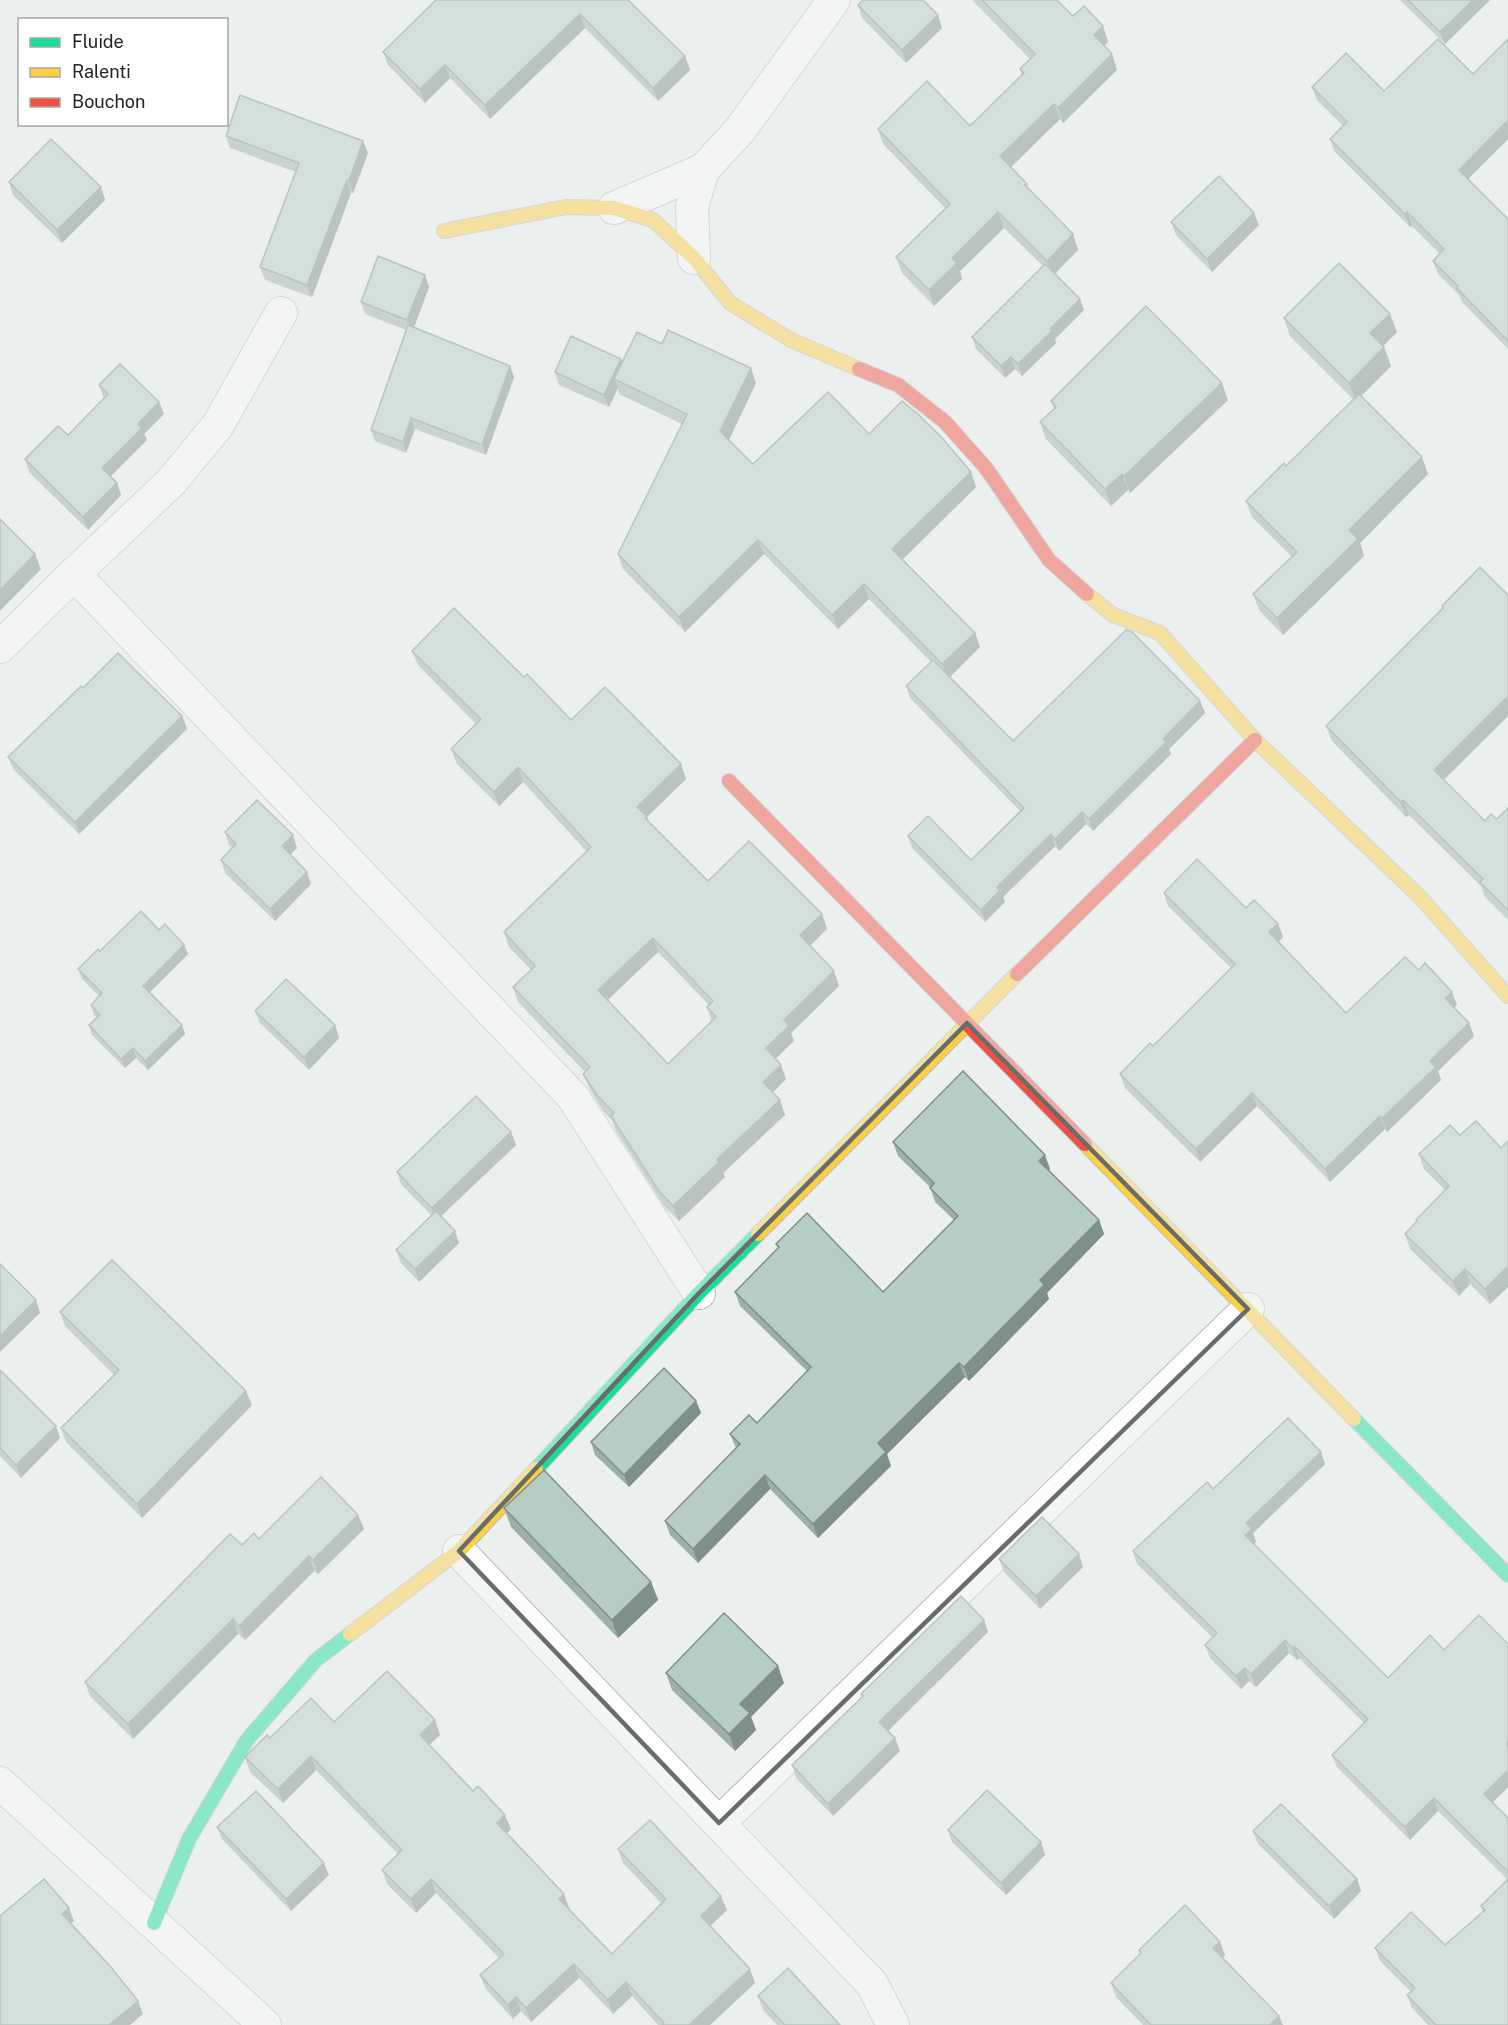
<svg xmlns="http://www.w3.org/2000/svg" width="1508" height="2025" font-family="'Public Sans',sans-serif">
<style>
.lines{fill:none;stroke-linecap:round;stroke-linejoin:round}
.street-casing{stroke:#b7bab9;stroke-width:34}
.fast-casing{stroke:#b7bab9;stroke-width:16}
.slow-casing{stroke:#b7bab9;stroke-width:16}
.jam-casing{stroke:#b7bab9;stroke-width:16}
.street{stroke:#fcfdfc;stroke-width:32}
.fast{stroke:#16e098;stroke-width:14}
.slow{stroke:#ffcf43;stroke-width:14}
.jam{stroke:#f24e42;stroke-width:14}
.wall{fill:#9db0a8;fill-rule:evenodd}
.shaded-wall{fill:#7f9088}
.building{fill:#b6cdc3;stroke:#7f9088;stroke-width:1.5;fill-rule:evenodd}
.marked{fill:none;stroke:#686c6a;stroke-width:4.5;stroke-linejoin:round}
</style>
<rect width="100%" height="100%" fill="#ebefed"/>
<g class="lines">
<g class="street-casing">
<g id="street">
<path d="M614,208L703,170L740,130L834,0"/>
<path d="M694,258L692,207L703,170"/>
<path d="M74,574L573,1097L699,1293"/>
<path d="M0,647L74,574L171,482L218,425L281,313"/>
<path d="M459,1551L872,1984L893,2025"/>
<path d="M0,1783L265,2025"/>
<path d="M719,1823L1248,1309"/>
</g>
</g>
<g class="fast-casing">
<g id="fast">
<path d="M1354,1419L1508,1575"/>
<path d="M536,1469L699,1293L758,1234"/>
<path d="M154,1923L189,1839L247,1740L316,1660L350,1634"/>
</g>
</g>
<g class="slow-casing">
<g id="slow">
<path d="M444,231L566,207L614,208L653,220L694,258L730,303L791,340L859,369"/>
<path d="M1087,594L1113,615L1160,633L1255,740L1419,896L1508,996"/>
<path d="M1085,1144L1354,1419"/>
<path d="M758,1234L1017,974"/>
<path d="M350,1634L459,1551L536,1469"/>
</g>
</g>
<g class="jam-casing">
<g id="jam">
<path d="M859,369L898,385L945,422L986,468L1049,560L1087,594"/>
<path d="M729,781L1085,1144"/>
<path d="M1017,974L1255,740"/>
</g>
</g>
<use href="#street" class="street"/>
<use href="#fast" class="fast"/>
<use href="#slow" class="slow"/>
<use href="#jam" class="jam"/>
</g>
<g class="wall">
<path d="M628,0L685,56L690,70L658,101L585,28L490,119L450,78L425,103L388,65L383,52Z"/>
<path d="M972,0H1057L1073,16L1103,26L1108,42L1104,46L1112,54L1117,70L1063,123L1060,119L1011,167L1029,189L1073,234L1078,250L1055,274L1080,299L1084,310L1055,339L1056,343L1022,376L1015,369L1005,378L976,349L972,337L1043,266L1004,228L960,271L962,279L934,306L902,273L896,257L946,209L883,144L878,129L970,126L1022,76L1020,69L1030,59Z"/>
<path d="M1400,0H1490L1445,44Z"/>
<path d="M858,5L942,28L906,63L862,18Z"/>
<path d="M1508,39V139L1468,179L1508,219V349L1462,302L1460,296L1438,274L1433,261L1440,254L1412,226L1410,227L1335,152L1330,139L1343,126L1317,100L1312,87L1384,91L1473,74Z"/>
<path d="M226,136L363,141L368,153L353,193H351L312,297L265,280L260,267L296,172L230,148Z"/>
<path d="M9,182L101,187L105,200L62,243L13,195Z"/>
<path d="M1171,222L1259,225L1212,272L1176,235Z"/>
<path d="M425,275L429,287L414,327L510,366L514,377L486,455L415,429L406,453L375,441L371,430L406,330L365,314L361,302Z"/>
<path d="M1284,318L1397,332L1383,346L1391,366L1361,396L1428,474L1360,543L1364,556L1283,635L1259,610L1253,594L1292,557L1252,517L1246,501L1286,466L1353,399L1290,336Z"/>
<path d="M662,344L756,383L729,440L753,464L869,434L971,472L976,487L902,560L975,633L980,647L950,677L1013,741L1200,701L1205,713L1169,749L1171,754L1093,831L1086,824L1059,851L1055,846L1003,897L1005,902L985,922L912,848L908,836L971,860L1020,811L910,698L906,686L931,662L869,599L838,629L764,554L685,632L623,569L618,554L682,424L619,394L618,388L609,407L559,385L555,372L621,359L622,363Z"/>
<path d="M99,385L164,414L144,434L147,440L110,477L117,483L121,495L88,530L29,472L25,459L68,435L104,398Z"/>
<path d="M1228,400L1130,493L1128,490L1111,506L1046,439L1040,422L1054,409L1051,401Z"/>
<path d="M1480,567L1508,716L1444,780L1485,821L1497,819L1508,808V920L1485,897L1481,886L1409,815L1406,817L1332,741L1326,726L1442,609V606Z"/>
<path d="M412,651L524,677L571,720L686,779L647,817L648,821L708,881L822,914L827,929L810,946L839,986L791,1033L794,1041L775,1059L786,1079L773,1092L785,1115L723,1173L725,1177L679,1221L664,1206L616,1131L612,1120L603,1111L589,1088L583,1074L585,1072L518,1002L513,987L531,970L509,947L504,932L587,852L523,782L499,806L457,764L451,749L476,724L418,665ZM658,952L709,1005L707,1007L712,1022L668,1064L608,1000Z"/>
<path d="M83,688L182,716L187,729L79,834L13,769L8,757Z"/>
<path d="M225,832L297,848L290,855L311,884L275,921L225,873L221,860L232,848L229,845Z"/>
<path d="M1164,893L1246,908L1278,924L1283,937L1278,942L1346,1013L1419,970L1457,1005L1454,1007L1474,1036L1438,1071L1441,1080L1387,1132L1385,1129L1330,1182L1257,1106L1200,1162L1125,1088L1120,1074L1153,1046L1231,968L1168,906Z"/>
<path d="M159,930L188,954L150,992L182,1025L185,1034L148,1070L136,1058L125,1068L92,1035L89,1025L97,1017L94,1015L91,1005L99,996L82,979L78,969L100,951Z"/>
<path d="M255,1011L335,1025L339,1038L309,1070L260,1023Z"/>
<path d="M511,1132L516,1145L441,1216L459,1243L419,1282L401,1263L396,1250L431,1215L401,1184L397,1172Z"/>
<path d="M1460,1135L1501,1148L1508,1141V1287L1490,1304L1470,1284L1459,1296L1410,1249L1405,1234L1416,1222V1220L1445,1190L1424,1169L1419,1154Z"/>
<path d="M893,1142L1050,1169L1048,1171L1099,1220L1104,1234L1047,1293L1049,1299L969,1381L965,1377L887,1454L891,1466L818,1538L770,1489L698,1563L670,1535L665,1521L736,1448L730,1434L757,1423L807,1371L740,1306L735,1292L778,1249L776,1244L883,1292L954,1220L935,1202L930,1187L898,1156Z"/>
<path d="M60,1312L252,1405L142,1518L66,1442L61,1428L114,1375L65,1326Z"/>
<path d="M0,1370L60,1438L21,1478L0,1456Z"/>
<path d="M696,1401L701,1413L629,1487L595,1455L591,1442Z"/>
<path d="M1325,1464L1253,1533L1256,1542L1254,1544L1388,1678L1444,1650L1508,1644V1787L1493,1802L1508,1818V2025H1428L1412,2008L1407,1995L1411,1992L1380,1961L1375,1948L1445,1945L1483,1912L1481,1906L1508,1880L1438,1811L1410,1840L1337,1767L1332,1755L1364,1723L1299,1658L1297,1660L1289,1653L1256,1687L1249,1681L1241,1689L1210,1658L1205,1645L1212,1637L1137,1564L1133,1551L1213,1489Z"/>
<path d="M504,1508L651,1582L658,1600L618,1638L511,1527Z"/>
<path d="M358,1515L364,1529L318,1574L314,1571L245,1640L238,1634L133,1739L90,1696L85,1682L242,1545L259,1539Z"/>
<path d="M999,1559L1083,1567L1040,1609L1004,1572Z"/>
<path d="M984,1620L988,1632L888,1731L900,1751L833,1816L796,1778L792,1765L862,1698L861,1694Z"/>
<path d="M666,1673L784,1683L751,1717L756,1730L735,1751L672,1690Z"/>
<path d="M435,1720L440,1735L429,1745L511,1829L507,1833L564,1894L569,1908L568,1909L612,1954L661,1903L623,1863L618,1849L727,1910L710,1926L755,1983L710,2025H658L632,1996L613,2014L579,1978L531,2022L521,2011L513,2019L486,1989L480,1975L499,1958L436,1893L416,1913L387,1884L382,1870L398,1854L316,1770L283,1803L250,1772L245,1757L270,1738L334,1722Z"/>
<path d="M217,1827L329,1875L291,1911L222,1839Z"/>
<path d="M948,1830L1041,1842L1045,1855L1006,1895L952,1842Z"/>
<path d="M1253,1831L1357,1879L1361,1891L1334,1919L1258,1844Z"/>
<path d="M1139,1950L1225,1955L1223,1958L1283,2025H1143L1116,1997L1111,1983L1140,1954Z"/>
<path d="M758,1996L840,2025H777L763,2010Z"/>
</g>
<g class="shaded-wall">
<path d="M1473,0H1490L1445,44L1440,32Z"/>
<path d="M580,14L585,28L490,119L485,105Z"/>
<path d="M938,15L942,28L906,63L902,50Z"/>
<path d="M1103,26L1108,42L1099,51L1094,35Z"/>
<path d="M1112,54L1117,70L1063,123L1058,108Z"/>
<path d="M685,56L690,70L658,101L653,88Z"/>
<path d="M445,65L450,78L425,103L420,89Z"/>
<path d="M1054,104L1060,119L1006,172L1000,156Z"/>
<path d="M1508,120V139L1464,183L1459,170Z"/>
<path d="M363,141L368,153L353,193L349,181Z"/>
<path d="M347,180L351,193L312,297L307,285Z"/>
<path d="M101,187L105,200L62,243L57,230Z"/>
<path d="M998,212L1004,228L960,271L962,279L934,306L929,290L952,258Z"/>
<path d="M1407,212L1412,226L1410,227L1405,214Z"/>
<path d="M1254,213L1259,225L1212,272L1207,259Z"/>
<path d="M1073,234L1078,250L1052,276L1047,261Z"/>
<path d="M425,275L429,287L412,333L407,320Z"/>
<path d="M1080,299L1084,310L1055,339L1056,343L1022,376L1018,364L1050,329Z"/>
<path d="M1390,314L1397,332L1377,352L1370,333Z"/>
<path d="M1384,347L1391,366L1356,401L1349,383Z"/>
<path d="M1011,357L1015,369L1005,378L1001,366Z"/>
<path d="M621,359L625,371L614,379L618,388L609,407L604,395Z"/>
<path d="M510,366L514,377L486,455L482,445Z"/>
<path d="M751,368L756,383L726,446L720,431Z"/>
<path d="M1222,383L1228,400L1130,493L1124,476Z"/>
<path d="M159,402L164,414L144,434L147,440L106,481L102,468L138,424Z"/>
<path d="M411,418L415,429L406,453L403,442Z"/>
<path d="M1422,457L1428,474L1360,543L1364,556L1283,635L1277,618L1349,530Z"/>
<path d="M971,472L976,487L898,564L892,549Z"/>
<path d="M1122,474L1128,490L1111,506L1105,489Z"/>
<path d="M117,483L121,495L88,530L83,517Z"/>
<path d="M758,540L764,554L685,632L679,617Z"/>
<path d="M35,554L41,569L0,611V590Z"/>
<path d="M864,584L869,599L838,629L832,615Z"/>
<path d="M975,633L980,647L948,679L942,664Z"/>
<path d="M1508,696V716L1439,784L1434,770Z"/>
<path d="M1200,701L1205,713L1169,749L1171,754L1093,831L1089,819L1163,739Z"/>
<path d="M182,716L187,729L79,834L75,822Z"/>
<path d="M681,764L686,779L647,817L652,831L637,807Z"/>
<path d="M518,767L523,782L499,806L494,792Z"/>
<path d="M1403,800L1409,815L1406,817L1401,802Z"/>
<path d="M1082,812L1086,824L1059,851L1055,839Z"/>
<path d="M1051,834L1055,846L1003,897L1005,902L985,922L981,910L997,887Z"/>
<path d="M293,835L297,848L286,859L282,846Z"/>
<path d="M307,872L311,884L275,921L270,909Z"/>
<path d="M822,914L827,929L805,950L800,935Z"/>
<path d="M1278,924L1283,937L1274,946L1269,932Z"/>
<path d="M653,938L658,952L603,1004L598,990Z"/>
<path d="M184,945L188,954L147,995L143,986Z"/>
<path d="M834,971L839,986L791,1033L794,1041L771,1063L766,1048L784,1020Z"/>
<path d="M1452,992L1457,1005L1450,1011L1445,998Z"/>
<path d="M1469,1023L1474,1036L1438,1071L1441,1080L1387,1132L1382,1118L1430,1061Z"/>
<path d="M182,1025L185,1034L148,1070L145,1061Z"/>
<path d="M335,1025L339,1038L309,1070L304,1057Z"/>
<path d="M133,1048L136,1058L125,1068L121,1059Z"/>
<path d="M781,1065L786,1079L768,1097L763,1082Z"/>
<path d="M1252,1093L1257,1106L1200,1162L1196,1149Z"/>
<path d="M780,1100L785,1115L723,1173L725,1177L679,1221L673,1206L717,1159Z"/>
<path d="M1380,1116L1385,1129L1330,1182L1325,1169Z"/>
<path d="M511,1132L516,1145L436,1221L432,1208Z"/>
<path d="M1045,1155L1050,1169L1044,1175L1039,1161Z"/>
<path d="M1099,1220L1104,1234L1047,1293L1049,1299L969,1381L964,1367L1040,1280Z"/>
<path d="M455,1231L459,1243L419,1282L415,1269Z"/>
<path d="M1508,1266V1287L1490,1304L1485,1289Z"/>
<path d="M1465,1269L1470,1284L1459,1296L1453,1281Z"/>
<path d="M36,1300L40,1313L0,1352V1336Z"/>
<path d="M959,1363L965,1377L887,1454L891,1466L818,1538L813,1524L878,1443Z"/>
<path d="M246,1391L252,1405L142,1518L137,1504Z"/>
<path d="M696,1401L701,1413L629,1487L624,1475Z"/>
<path d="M56,1426L60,1438L21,1478L16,1465Z"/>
<path d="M1321,1452L1325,1464L1253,1533L1256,1542L1250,1548L1245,1535L1246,1523Z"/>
<path d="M765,1475L770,1489L698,1563L693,1549Z"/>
<path d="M358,1515L364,1529L318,1574L313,1560Z"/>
<path d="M1079,1554L1083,1567L1040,1609L1036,1596Z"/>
<path d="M309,1556L314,1571L245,1640L239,1626Z"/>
<path d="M651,1582L658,1600L618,1638L612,1620Z"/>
<path d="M233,1619L238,1634L133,1739L128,1724Z"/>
<path d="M984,1620L988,1632L884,1735L879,1722Z"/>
<path d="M1285,1640L1289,1653L1256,1687L1251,1674Z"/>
<path d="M1294,1646L1299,1658L1297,1660L1292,1648Z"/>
<path d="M778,1666L784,1683L751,1717L756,1730L735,1751L729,1734L740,1704Z"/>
<path d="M1245,1668L1249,1681L1241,1689L1236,1676Z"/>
<path d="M435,1720L440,1735L425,1749L420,1735Z"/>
<path d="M895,1738L900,1751L833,1816L828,1804Z"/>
<path d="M311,1756L316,1770L283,1803L278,1789Z"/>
<path d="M1508,1770V1787L1489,1806L1484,1794Z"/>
<path d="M1434,1798L1438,1811L1410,1840L1405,1827Z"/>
<path d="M505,1815L511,1829L503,1837L497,1823Z"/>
<path d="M1041,1842L1045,1855L1006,1895L1001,1883Z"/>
<path d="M324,1863L329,1875L291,1911L286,1899Z"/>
<path d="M431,1879L436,1893L416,1913L411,1899Z"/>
<path d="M1357,1879L1361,1891L1334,1919L1329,1906Z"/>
<path d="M564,1894L569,1908L564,1913L559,1899Z"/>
<path d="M721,1896L727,1910L706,1930L701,1916Z"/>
<path d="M69,1908L74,1921L67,1927L62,1914Z"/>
<path d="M1220,1942L1225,1955L1218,1962L1213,1948Z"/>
<path d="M574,1964L579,1978L531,2022L526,2008Z"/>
<path d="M750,1969L755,1983L710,2025H689Z"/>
<path d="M626,1982L632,1996L613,2014L608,2000Z"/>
<path d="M516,1997L521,2011L513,2019L508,2005Z"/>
<path d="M138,2001L143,2014L130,2025H109Z"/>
<path d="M1279,2016L1283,2025H1270Z"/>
</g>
<g class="building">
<path d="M436,0H628L685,56L653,88L580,14L485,105L445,65L420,89L383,52Z"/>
<path d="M863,0H923L938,15L902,50L858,5Z"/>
<path d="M982,0H1057L1073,16L1084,6L1103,26L1094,35L1112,54L1058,108L1054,104L1000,156L1027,184L1025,185L1073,234L1047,261L998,212L952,258L957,263L929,290L896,257L950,204L878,129L927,81L970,126L1024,73L1020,69L1035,54Z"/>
<path d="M1408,0H1473L1440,32Z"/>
<path d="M1438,39L1473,74L1508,39V120L1459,170L1508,219V341L1457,288L1458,286L1433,261L1444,249L1407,212L1405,214L1330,139L1347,122L1312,87L1346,53L1384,91Z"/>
<path d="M240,95L363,141L349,181L347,180L307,285L260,267L299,163L226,136Z"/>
<path d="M51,139L101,187L57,230L9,182Z"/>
<path d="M1219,176L1254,213L1207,259L1171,222Z"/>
<path d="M378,256L425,275L407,320L361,302Z"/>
<path d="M1339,263L1390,314L1370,333L1384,347L1349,383L1284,318Z"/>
<path d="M1045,264L1080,299L1050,329L1052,331L1018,364L1011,357L1001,366L972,337Z"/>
<path d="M1146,306L1222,383L1124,476L1122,474L1105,489L1040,422L1056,407L1051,401Z"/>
<path d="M408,325L510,366L482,445L411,418L403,442L371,430Z"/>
<path d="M668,330L751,368L720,431L753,464L828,392L869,434L902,401L919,415L943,439L971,472L892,549L975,633L942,664L864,584L832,615L758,540L679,617L618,554L687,414L614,379L637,332L662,344Z"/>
<path d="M571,336L621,359L604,395L555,372Z"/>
<path d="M120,364L159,402L138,424L142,428L102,468L117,483L83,517L25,459L58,426L68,435L108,394L99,385Z"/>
<path d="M1359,394L1422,457L1349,530L1358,539L1277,618L1253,594L1297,552L1246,501L1284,463L1286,466Z"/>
<path d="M0,519L35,554L0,590Z"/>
<path d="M1480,567L1508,595V696L1434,770L1485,821L1491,814L1497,819L1508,808V910L1480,882L1483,879L1403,800L1401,802L1326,726L1443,608L1442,606Z"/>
<path d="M454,608L524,677L527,674L571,720L605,687L681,764L637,807L647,816L645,818L708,881L749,841L822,914L800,935L834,971L784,1020L789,1026L766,1048L781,1065L763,1082L780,1100L717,1159L719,1162L673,1206L659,1191L611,1116L614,1113L598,1096L583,1074L590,1067L513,987L535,966L504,932L591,847L518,767L494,792L451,749L481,719L412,651ZM653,938L713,1001L707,1007L716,1017L668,1064L598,990Z"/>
<path d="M1126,630L1132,632L1200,701L1163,739L1166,742L1089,819L1082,812L1055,839L1051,834L997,887L1000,890L981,910L908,836L928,816L971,860L1024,808L906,686L933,660L1013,741Z"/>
<path d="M118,653L182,716L75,822L8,757L81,686L83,688Z"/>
<path d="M257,800L293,835L282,846L307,872L270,909L221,860L236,844L225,832Z"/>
<path d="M1197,859L1246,908L1254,900L1278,924L1269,932L1346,1013L1405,957L1419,970L1425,963L1452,992L1445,998L1469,1023L1430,1061L1436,1067L1382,1118L1380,1116L1325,1169L1252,1093L1196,1149L1120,1074L1150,1043L1153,1046L1235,964L1164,893Z"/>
<path d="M141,911L159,930L165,924L184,945L143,986L182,1025L145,1061L133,1048L121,1059L89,1025L100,1015L91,1005L102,993L78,969L98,949L100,951Z"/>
<path d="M286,979L335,1025L304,1057L255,1011Z"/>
<path d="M963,1071L1045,1155L1039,1161L1099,1220L1040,1280L1044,1285L964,1367L959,1363L878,1443L886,1452L813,1524L765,1475L693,1549L665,1521L740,1444L730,1434L749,1415L757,1423L811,1367L735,1292L779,1247L776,1244L807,1213L883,1292L958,1216L930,1188L934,1183L893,1142Z"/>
<path d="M476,1096L511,1132L432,1208L397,1172Z"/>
<path d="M1476,1121L1501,1148L1508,1141V1266L1485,1289L1465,1269L1453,1281L1405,1234L1417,1221L1416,1220L1449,1186L1419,1154L1450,1125L1460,1135Z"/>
<path d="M436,1211L455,1231L415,1269L396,1250Z"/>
<path d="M112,1260L246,1391L137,1504L61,1428L119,1370L60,1312Z"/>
<path d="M0,1264L36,1300L0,1336Z"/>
<path d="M664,1368L696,1401L624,1475L591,1442Z"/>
<path d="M0,1370L56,1426L16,1465L0,1448Z"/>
<path d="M1288,1418L1321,1452L1246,1523L1252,1529L1245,1535L1388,1678L1430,1635L1444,1650L1479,1615L1508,1644V1742L1506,1744L1508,1746V1770L1484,1794L1508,1818V1872L1434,1798L1405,1827L1332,1755L1368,1719L1294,1646L1292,1648L1285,1640L1251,1674L1245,1668L1236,1676L1205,1645L1217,1633L1133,1551L1207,1482L1213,1489Z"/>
<path d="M544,1470L651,1582L612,1620L504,1508Z"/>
<path d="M321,1477L358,1515L313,1560L309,1556L239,1626L233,1619L128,1724L85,1682L230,1534L242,1545L254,1533L259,1539Z"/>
<path d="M1042,1517L1079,1554L1036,1596L999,1559Z"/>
<path d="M961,1596L984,1620L879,1722L895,1738L828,1804L792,1765L863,1696L861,1694Z"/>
<path d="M724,1613L778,1666L740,1704L750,1713L729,1734L666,1673Z"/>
<path d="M387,1671L435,1720L420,1735L473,1791L478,1786L505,1815L497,1823L564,1894L559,1899L612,1954L666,1899L618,1849L650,1820L721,1896L701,1916L750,1969L689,2025H662L664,2023L626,1982L608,2000L574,1964L526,2008L516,1997L508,2005L480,1975L504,1954L431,1879L411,1899L382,1870L402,1850L311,1756L278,1789L245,1757L267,1735L270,1738L311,1698L334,1722Z"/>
<path d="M987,1790L1041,1842L1001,1883L948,1830Z"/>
<path d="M256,1791L324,1863L286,1899L217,1827Z"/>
<path d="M1281,1804L1357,1879L1329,1906L1253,1831Z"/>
<path d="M44,1879L69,1908L62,1914L110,1966L138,2001L109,2025H0V1916Z"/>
<path d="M1508,1879V2025H1436L1407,1995L1415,1988L1375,1948L1411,1912L1445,1945L1485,1910L1481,1906Z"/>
<path d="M1185,1905L1220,1942L1213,1948L1279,2016L1270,2025H1151L1111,1983L1141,1953L1139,1950Z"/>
<path d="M788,1968L840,2025H785L758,1996Z"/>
</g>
<path d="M0 0H1508V2025H0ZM967,1023L1248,1309L719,1823L459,1551L699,1293Z" fill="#ebefed" fill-opacity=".55" fill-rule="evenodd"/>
<path class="marked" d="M967,1023L1248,1309L719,1823L459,1551L699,1293Z"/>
<rect x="18" y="18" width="210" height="108" fill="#ffffff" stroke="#a7a8a7" stroke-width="1.5"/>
<rect x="30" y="38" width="30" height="9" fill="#16e098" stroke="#a7a8a7" stroke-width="1.5"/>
<text x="72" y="48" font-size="18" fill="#222523">Fluide</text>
<rect x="30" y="68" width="30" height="9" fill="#ffcf43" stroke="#a7a8a7" stroke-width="1.5"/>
<text x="72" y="78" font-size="18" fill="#222523">Ralenti</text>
<rect x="30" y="98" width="30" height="9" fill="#f24e42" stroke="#a7a8a7" stroke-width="1.5"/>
<text x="72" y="108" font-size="18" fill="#222523">Bouchon</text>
</svg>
